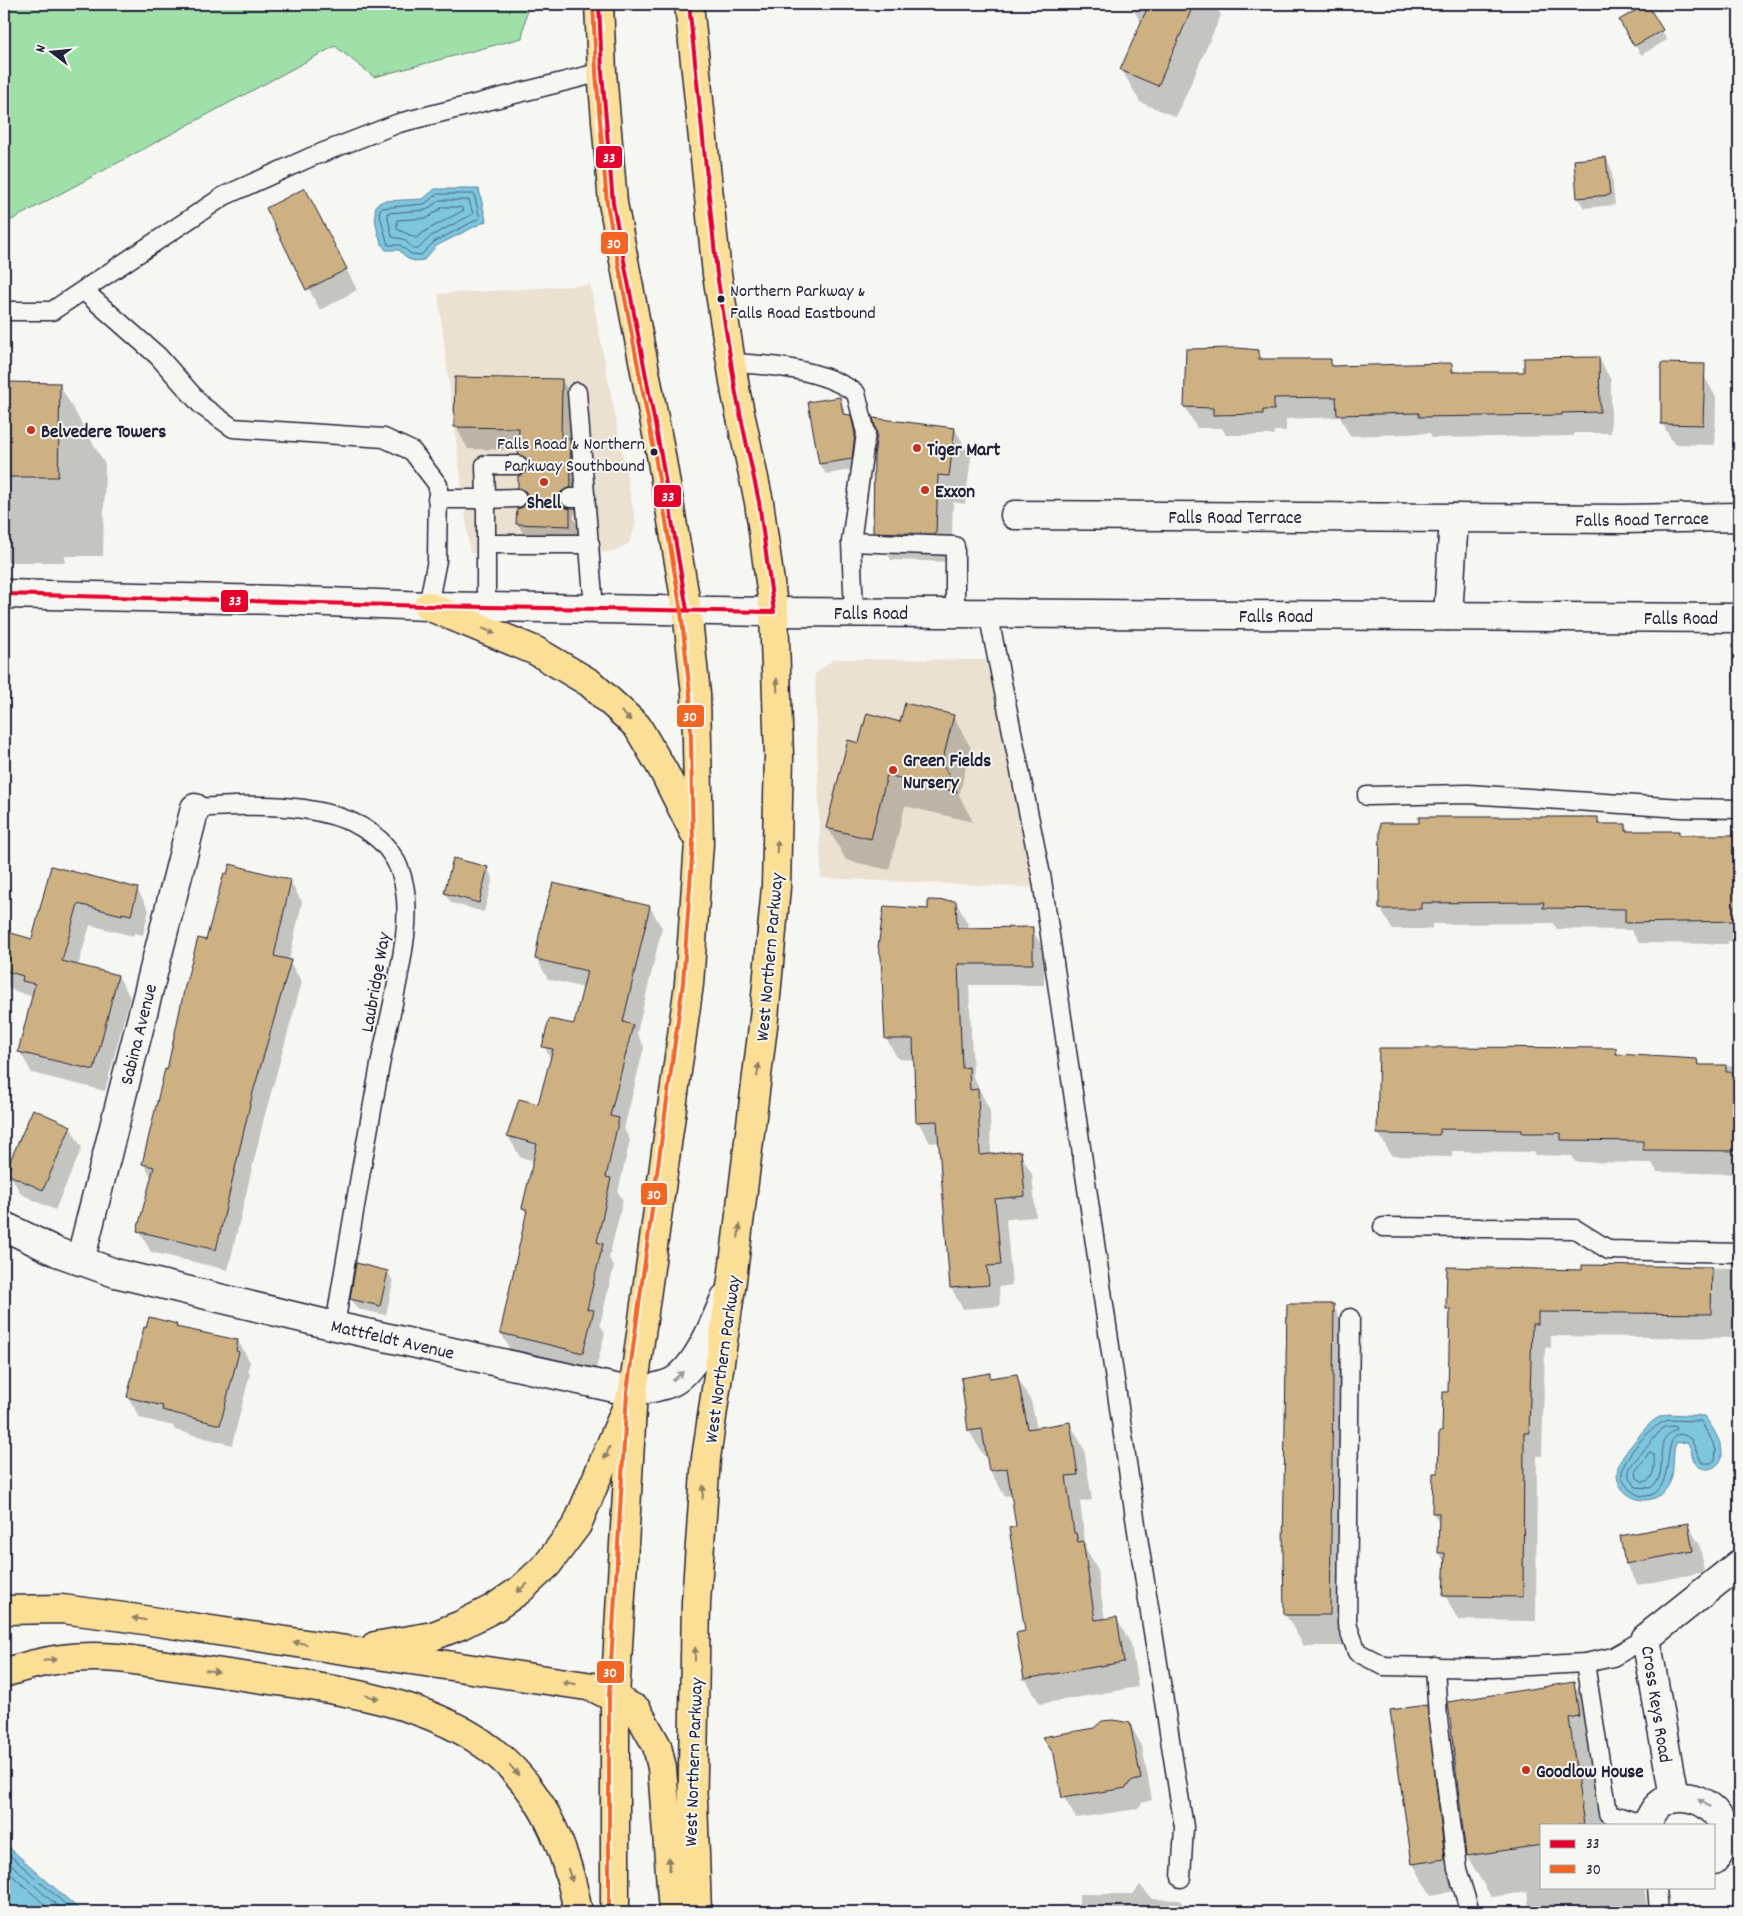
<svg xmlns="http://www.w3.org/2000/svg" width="1743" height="1916" font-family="Dekko,sans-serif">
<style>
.built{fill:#eae1d1}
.green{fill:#9fdfa8;stroke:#608072}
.water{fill:#7ec5de;stroke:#59849d}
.shadow{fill:#0003}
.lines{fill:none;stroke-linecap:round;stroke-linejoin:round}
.shore{stroke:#47637c;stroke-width:1}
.building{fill:#ceb183;stroke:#22223b}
.lane-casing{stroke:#22223b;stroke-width:21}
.street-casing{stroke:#22223b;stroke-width:31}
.secondary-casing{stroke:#22223b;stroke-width:31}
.primary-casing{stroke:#22223b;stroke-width:31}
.highway-casing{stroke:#22223b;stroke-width:31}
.lane{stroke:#f6f6f2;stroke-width:18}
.street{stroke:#f6f6f2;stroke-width:28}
.secondary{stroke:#f6f6f2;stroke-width:28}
.primary{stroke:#fbdf96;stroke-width:28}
.highway{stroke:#fbdf96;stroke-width:28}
.bus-1-casing{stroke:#f6f6f2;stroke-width:8}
.bus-2-casing{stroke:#f6f6f2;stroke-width:8}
.bus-1{stroke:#e4002b;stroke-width:4}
.bus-2{stroke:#f26522;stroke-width:4}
.oneway{fill:#8e8068}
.oneway2{fill:#9797a0}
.bus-dot{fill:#22223b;stroke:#f6f6f2;stroke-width:2}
.poi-dot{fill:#c8321e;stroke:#f6f6f2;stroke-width:2}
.labels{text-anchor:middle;stroke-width:4;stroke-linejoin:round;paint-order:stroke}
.bus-label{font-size:18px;fill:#22223b;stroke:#f6f6f2;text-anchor:start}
.poi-label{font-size:19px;font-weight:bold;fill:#22223b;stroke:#f6f6f2;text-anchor:start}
.street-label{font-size:19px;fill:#22223b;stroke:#f6f6f2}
.line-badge{stroke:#f6f6f2;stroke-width:2}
.badge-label{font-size:14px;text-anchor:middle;font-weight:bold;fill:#fff}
</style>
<rect width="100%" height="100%" fill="#f6f6f2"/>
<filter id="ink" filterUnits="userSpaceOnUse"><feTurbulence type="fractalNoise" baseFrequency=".02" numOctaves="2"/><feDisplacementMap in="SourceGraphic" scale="10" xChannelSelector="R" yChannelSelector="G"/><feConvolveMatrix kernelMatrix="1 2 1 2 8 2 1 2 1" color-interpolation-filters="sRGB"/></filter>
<g filter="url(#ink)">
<g class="built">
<path d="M590,285L636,524L629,543L614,552L470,553L438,294Z"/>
<path d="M834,659L997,660L1040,888L821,878L815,674Z"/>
</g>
<path class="green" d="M4,4H528L522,38L374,77L335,46L4,224Z"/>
<g class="water">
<path d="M435,189H479L486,221L436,246L424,260L415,261L408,259L399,250H386C378,242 373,216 376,205L383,201L423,199Z"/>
<path d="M1669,1414L1704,1416C1711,1424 1723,1444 1722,1455C1721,1467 1707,1473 1698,1466C1691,1461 1693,1449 1687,1442L1676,1443C1671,1455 1676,1472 1669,1484C1653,1516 1607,1495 1619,1464C1623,1454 1632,1445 1639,1436C1648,1425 1654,1417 1669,1414Z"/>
<path d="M4,1843L82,1912H4Z"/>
</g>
<g class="shadow">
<path d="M1130,4H1214L1221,15L1176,117L1140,102L1122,70L1142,24Z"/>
<path d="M1310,4H1329L1317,9L1316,6L1313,8Z"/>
<path d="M1647,6L1667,40L1641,55L1621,21Z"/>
<path d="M1606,158L1611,168L1615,205L1584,208L1578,198L1575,162Z"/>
<path d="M267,209L317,211L357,290L320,310Z"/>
<path d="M1187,350L1258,351L1264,361L1330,360L1334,367L1451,364L1457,374L1525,373L1599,359L1611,380V433H1574V436L1432,438L1430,433L1350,436L1340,417L1286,419V431H1274V435H1226L1222,428H1197L1185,407Z"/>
<path d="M1704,376L1716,397L1715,445L1674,444L1662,423Z"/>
<path d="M562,380L574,402L582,509L577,511L573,517L582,532V547L530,546L518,524V510L524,508L527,502L519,487L528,469L520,454V450L468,449L456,427Z"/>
<path d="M4,383L59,384L105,464L103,556H65V562H4Z"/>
<path d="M840,398L847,416H850L856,426L860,445L857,469L826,474L820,464Z"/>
<path d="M955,429L971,457L965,504L953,502L951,562L891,560L875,532Z"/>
<path d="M953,716L971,748L959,795L973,822L905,806L889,870L846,860L828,828L901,723Z"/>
<path d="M1597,818L1601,825H1626L1629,832H1678L1681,836L1739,837V942L1728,941V944L1639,943L1631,930L1557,929L1553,923L1432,924V929H1392L1380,908Z"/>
<path d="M52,868L137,889L149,910L143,935L134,933L133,936L90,925L78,966L118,976L130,997L105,1091L32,1073L20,1052L33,997L4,987V932L33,941Z"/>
<path d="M487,868L493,878L484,912L451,903L445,893Z"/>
<path d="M290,881L302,902L289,961L302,982L264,1118L228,1270L151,1252L139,1231L152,1179L144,1164L168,1071L207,941Z"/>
<path d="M956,902L968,924V929H1032L1044,950V985H969L973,1076L990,1111L991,1155L1020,1153L1032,1174L1036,1217L1006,1219L1012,1285L999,1287L1000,1306L963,1309L951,1288L940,1142L930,1143L918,1122L915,1060L898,1059L886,1038L929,910Z"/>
<path d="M650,907L662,928L637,1033L644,1047L624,1129L630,1140L618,1192L623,1200L609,1258L614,1266L600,1324L605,1333L595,1373L513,1354L501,1333L527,1215L524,1208L535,1161L520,1157L508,1136L538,1105L551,1060L544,1046L575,1026L584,988L548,979L536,958Z"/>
<path d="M1615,1049L1619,1056L1697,1060L1700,1066H1739V1174L1657,1172L1652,1163L1575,1162L1572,1156L1536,1155L1534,1152L1452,1151V1157L1392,1156L1379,1134Z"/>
<path d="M70,1127L82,1148L55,1210L21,1194L9,1173L12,1166L10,1162Z"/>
<path d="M1614,1266L1739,1268V1338L1551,1336V1348L1545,1347L1542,1456H1537L1536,1621L1458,1620L1445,1595L1446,1564L1439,1553L1440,1524L1433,1513L1434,1474H1439L1449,1393L1451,1316L1447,1309L1583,1271Z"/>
<path d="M388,1272L393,1282L386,1315L357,1309L351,1299Z"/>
<path d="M1333,1306L1351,1337L1348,1646H1304L1285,1614Z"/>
<path d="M176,1325L179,1329L238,1341L250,1362L248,1370L250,1374L232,1445L175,1430L173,1426L140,1418L128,1397Z"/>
<path d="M989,1374L992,1379L1016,1375L1031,1401L1037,1429L1070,1423L1084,1449L1092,1500L1080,1502L1086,1549L1097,1568L1105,1620L1116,1618L1131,1644L1138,1687L1040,1704L1025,1678L1027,1632L1013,1495L1005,1496L990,1471L988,1456H984L969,1431Z"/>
<path d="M1688,1525L1700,1545L1704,1572L1638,1585L1626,1564Z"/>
<path d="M1574,1684L1597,1725L1592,1759L1602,1825H1542V1887H1644L1648,1912H1521L1529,1908L1527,1892L1491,1897L1467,1856Z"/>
<path d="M1426,1706L1444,1737L1462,1890L1431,1895L1413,1864Z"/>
<path d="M1130,1724L1142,1746L1152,1800L1142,1803L1137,1809L1076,1818L1064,1798L1057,1760L1044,1738Z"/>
<path d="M1140,1885L1152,1899L1180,1900L1184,1906L1192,1907L1195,1912H1079V1894H1133Z"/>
</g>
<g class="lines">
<g class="shore">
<path d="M438,194H474L480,218L434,242L421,255L411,254L400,245H388L379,212L381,208L424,204Z"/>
<path d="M440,200H469L473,214L431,236L418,249H414L403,239L392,237L387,213L426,210Z"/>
<path d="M443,207H461L464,210L427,230L416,238L397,229V220L427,218Z"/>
<path d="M1669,1420L1701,1421L1716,1449L1715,1460L1711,1463H1702L1691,1439C1654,1414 1683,1499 1642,1496C1637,1495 1632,1492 1629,1489C1626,1485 1622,1480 1622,1476C1620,1459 1654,1422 1669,1420Z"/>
<path d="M1664,1427L1675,1426L1677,1429C1674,1431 1670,1432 1667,1436C1654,1452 1670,1476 1650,1488L1636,1487L1629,1476V1468Z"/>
<path d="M1650,1452L1654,1454C1654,1464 1656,1480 1643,1482L1637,1478L1636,1471Z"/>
<path d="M4,1850L74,1912"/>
<path d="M4,1858L64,1912"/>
<path d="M4,1868L53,1912"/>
</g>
</g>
<g class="building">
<path d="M1149,4H1194L1158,86L1120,70Z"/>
<path d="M1647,4L1663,30L1634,46L1619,20Z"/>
<path d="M1606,157L1610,195L1577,198L1574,160Z"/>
<path d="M305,188L347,269L306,290L266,208Z"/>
<path d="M1237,348L1259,350V359H1331V366L1452,363V372H1524V358L1599,357L1600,412L1562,413V415L1419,417V413L1337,415L1336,397L1274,398V410H1263V414L1213,415V408L1184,407L1186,349Z"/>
<path d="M1661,363L1705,364L1703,425L1661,424Z"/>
<path d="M455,377L562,379L561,438H570L571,487L561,492L559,498L564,507L570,509V526L516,524L517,509L523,507L528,498L526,492L518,488V476L524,474L529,465L527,459L518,454L519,428L454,427Z"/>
<path d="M4,382L60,383L58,477H4Z"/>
<path d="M840,397L843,414L851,415L855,434L852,459L819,464L808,402Z"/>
<path d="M873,418L955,428L949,476L938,475L936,534L873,532L874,456L877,434Z"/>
<path d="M905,703L954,715L942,763L957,792L887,775L871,839L826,828L848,740L859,743L867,713L900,722Z"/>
<path d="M1419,817H1598V824H1626V831H1679V835H1739V921L1625,923V909L1543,908L1544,902L1421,903V909H1379L1380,823H1419Z"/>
<path d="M453,858L488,867L479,903L444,893Z"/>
<path d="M230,864L291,880L274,956L291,960L252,1096L216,1250L137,1231L154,1167L142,1164L165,1069L167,1070L185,986L198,938L206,940L224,873L227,874Z"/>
<path d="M51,866L138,888L131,915L122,913V915L78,904L62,961L118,975L94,1070L18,1052L35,984L22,981L23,976L4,970V931L32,939Z"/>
<path d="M553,883L650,906L623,1022L633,1025L610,1116L619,1118L606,1177L611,1178L597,1242L603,1244L587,1309L594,1310L583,1353L500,1333L527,1210L522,1208L537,1144L507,1136L519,1099L538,1104L553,1049L542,1047L549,1019L574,1024L587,971L535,959L542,919Z"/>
<path d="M928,900L956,901L957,928L1033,927V964H958L962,1068L969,1067L970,1090L978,1089L980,1155L1021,1151L1025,1196L995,1199L1001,1265L987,1266L989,1285L950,1288L937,1121L916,1122L913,1039H885L881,956L878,947L884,906L928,909Z"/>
<path d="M1437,1047L1616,1048V1054L1697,1059L1698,1065H1726V1072H1739V1151L1643,1150V1141L1561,1140V1133H1522V1130L1440,1129L1439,1135L1377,1134L1379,1048H1437Z"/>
<path d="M33,1109L71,1126L43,1190L7,1174L11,1164L9,1163Z"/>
<path d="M356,1263L388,1271L380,1306L350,1299Z"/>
<path d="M1582,1265L1712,1267L1711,1314L1538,1312V1324H1532L1529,1433H1524L1523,1597L1443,1596L1445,1553H1438L1439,1513H1432L1433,1473H1438L1439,1431H1442L1443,1392H1448L1450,1309H1446L1447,1267L1582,1270Z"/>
<path d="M1287,1304H1334L1330,1615H1284L1283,1549Z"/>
<path d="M149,1317L177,1324L176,1327L238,1340L236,1351L239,1352L220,1425L162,1410L163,1406L127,1397L144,1327L146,1328Z"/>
<path d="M990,1373V1378L1017,1374L1028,1429L1070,1422L1078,1475L1066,1476L1074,1533H1076L1078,1542L1083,1541L1095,1620L1117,1617L1124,1662L1024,1679L1016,1633L1025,1631L1009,1528L1016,1526L1007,1468L989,1471L982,1429L968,1431L961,1378Z"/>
<path d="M1688,1523L1693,1551L1625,1564L1620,1536Z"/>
<path d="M1574,1682L1579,1716L1569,1718L1584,1825H1542V1845L1466,1856L1448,1702Z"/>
<path d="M1427,1705L1445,1859L1412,1864L1390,1710Z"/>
<path d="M1113,1720L1130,1723L1141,1779L1130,1782L1126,1788L1062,1798L1054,1754L1042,1737L1094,1728L1102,1721Z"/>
</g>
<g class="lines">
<g class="lane-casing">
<g id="lane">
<path d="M84,291L158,356L202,406L233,428L384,438L412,451L438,485L437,560L428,606"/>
<path d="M4,311H52L224,196L311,157L399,123L602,72"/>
<path d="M732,363C772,365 822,369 856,393L866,433L851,542L955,546V613"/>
<path d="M577,392L594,609"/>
<path d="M517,498L486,499L485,465H518"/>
<path d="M570,498H586"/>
<path d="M437,499H486V607"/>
<path d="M851,542L854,612"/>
<path d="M487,544H590"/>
<path d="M988,613L1042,880L1137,1531L1184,1827L1181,1878"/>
<path d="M1367,796L1468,794L1682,808L1739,809"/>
<path d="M195,808C254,804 359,798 394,858C407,880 408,911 405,936C400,979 388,1022 380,1065C364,1152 349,1239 335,1326"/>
<path d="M1383,1227L1575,1229L1609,1250L1739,1253"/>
<path d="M1350,1318L1347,1624L1357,1652L1384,1666L1492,1668L1585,1663L1613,1657L1646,1638"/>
<path d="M1585,1663L1608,1813L1644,1825"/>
<path d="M1435,1666L1438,1719L1457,1869L1470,1912"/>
<path d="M1657,1887L1659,1912"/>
</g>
</g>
<g class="street-casing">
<g id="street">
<path d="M1015,515L1621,519L1739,517"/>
<path d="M1448,616L1454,518"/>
<path d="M4,1226L57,1252L115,1273L335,1326L633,1392C645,1389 664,1387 674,1381C698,1366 715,1322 725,1298"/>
<path d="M80,1261L195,808"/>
<path d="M1674,1797L1646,1638L1739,1564"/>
<path d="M1646,1825C1649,1820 1652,1813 1656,1808C1682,1780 1735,1810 1722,1847C1721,1851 1717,1856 1714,1860"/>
</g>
</g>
<g class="secondary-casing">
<path id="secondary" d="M4,594L277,600L428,606L774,612L1739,618"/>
</g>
<g class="primary-casing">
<g id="primary">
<path d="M599,4L602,72L613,203L661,455L687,610L696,694L699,843L689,984L633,1392L615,1697V1912"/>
<path d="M689,4L717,274L736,394L759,502L774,612L779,756L776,887L764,1018L732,1280L706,1458L696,1602L692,1823"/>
<path d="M428,606L536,651L590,683L637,726L664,772L695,834"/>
</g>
</g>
<g class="highway-casing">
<g id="highway">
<path d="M4,1610L62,1609L124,1617L593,1687L637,1710L657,1746L662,1768L673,1912"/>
<path d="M375,1646L433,1636L461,1625L494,1608L520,1590L547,1565L577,1525L633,1392"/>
<path d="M4,1673C46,1659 75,1655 119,1658C174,1666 229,1674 284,1682C441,1704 547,1739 578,1912"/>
<path d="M693,1799L697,1912"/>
</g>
</g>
<use href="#lane" class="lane"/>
<use href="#street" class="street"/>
<use href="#secondary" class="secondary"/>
<use href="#primary" class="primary"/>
<use href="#highway" class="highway"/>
<g class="bus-1-casing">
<g id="bus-1">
<path d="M599,4L602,72L613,203L661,455L687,610"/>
<path d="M4,594L428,606L774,612L759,502L736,394L717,274L689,4"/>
</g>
</g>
<g class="bus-2-casing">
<path id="bus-2" d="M593,4L596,73L607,204L655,456L681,611L690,694L693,843L683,983L627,1392L609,1697V1912"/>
</g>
<use href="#bus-1" class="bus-1"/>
<use href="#bus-2" class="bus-2"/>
</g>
<defs><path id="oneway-solid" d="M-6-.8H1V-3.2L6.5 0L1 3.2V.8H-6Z" transform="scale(1.25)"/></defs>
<g class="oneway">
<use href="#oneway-solid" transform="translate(489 631) rotate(22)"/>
<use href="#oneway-solid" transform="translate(777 685) rotate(-92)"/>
<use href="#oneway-solid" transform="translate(626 716) rotate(43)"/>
<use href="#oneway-solid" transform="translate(777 847) rotate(-88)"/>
<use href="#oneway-solid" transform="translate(758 1070) rotate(-83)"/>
<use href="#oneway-solid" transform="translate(739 1231) rotate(-83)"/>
<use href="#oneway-solid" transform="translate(607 1453) rotate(113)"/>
<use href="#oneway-solid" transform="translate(703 1492) rotate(-86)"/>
<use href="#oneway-solid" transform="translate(522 1588) rotate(141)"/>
<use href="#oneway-solid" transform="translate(139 1619) rotate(-171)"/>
<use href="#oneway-solid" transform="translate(300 1643) rotate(-171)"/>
<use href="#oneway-solid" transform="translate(695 1654) rotate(-89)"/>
<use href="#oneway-solid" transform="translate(50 1660) rotate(-8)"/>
<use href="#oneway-solid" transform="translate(212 1671) rotate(8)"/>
<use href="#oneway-solid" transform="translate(569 1683) rotate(-171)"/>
<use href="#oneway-solid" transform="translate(372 1697) rotate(14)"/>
<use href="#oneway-solid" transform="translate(514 1770) rotate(49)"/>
<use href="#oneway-solid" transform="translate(669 1864) rotate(-95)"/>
<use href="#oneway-solid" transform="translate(570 1875) rotate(72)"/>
</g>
<g class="oneway2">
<use href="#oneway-solid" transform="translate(678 1376) rotate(-41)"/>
<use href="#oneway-solid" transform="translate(1704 1803) rotate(-149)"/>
</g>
</g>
<g class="bus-dot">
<circle cx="721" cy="299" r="4.5"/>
<circle cx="654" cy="452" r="4.5"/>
</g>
<g class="poi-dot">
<circle cx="31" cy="430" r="5"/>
<circle cx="917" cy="448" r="5"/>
<circle cx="544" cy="482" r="5"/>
<circle cx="925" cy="490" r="5"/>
<circle cx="893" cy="770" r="5"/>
<circle cx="1526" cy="1770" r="5"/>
</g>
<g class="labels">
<g class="bus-label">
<text x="730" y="296">Northern Parkway &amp;<tspan x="730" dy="22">Falls Road Eastbound</tspan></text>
<text x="645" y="449" text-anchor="end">Falls Road &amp; Northern<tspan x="645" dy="22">Parkway Southbound</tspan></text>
</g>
<g class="poi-label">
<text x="41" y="437">Belvedere Towers</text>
<text x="927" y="455">Tiger Mart</text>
<text x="935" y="497">Exxon</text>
<text x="544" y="508" text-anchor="middle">Shell</text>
<text x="903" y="766">Green Fields<tspan x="903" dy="22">Nursery</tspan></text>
<text x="1536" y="1777">Goodlow House</text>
</g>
<g class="street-label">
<text x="1235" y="523">Falls Road Terrace</text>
<text transform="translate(1642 518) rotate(-1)" y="7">Falls Road Terrace</text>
<text x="871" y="619">Falls Road</text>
<text x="1276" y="622">Falls Road</text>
<text x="1681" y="624">Falls Road</text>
<text transform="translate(768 957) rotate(-85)" y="7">West Northern Parkway</text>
<text transform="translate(374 982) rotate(-80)" y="7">Laubridge Way</text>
<text transform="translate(137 1034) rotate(-76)" y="7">Sabina Avenue</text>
<text transform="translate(393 1338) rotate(13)" y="7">Mattfeldt Avenue</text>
<text transform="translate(721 1359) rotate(-82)" y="7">West Northern Parkway</text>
<text transform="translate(1658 1704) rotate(81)" y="7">Cross Keys Road</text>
<text transform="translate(692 1762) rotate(-88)" y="7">West Northern Parkway</text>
</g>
</g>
<g class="line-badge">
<rect x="595" y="145" width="28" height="24" rx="5" fill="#e4002b"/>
<rect x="600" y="231" width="29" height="24" rx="5" fill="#f26522"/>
<rect x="653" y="484" width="29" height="24" rx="5" fill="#e4002b"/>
<rect x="220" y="589" width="29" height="24" rx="5" fill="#e4002b"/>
<rect x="676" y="704" width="29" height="24" rx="5" fill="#f26522"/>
<rect x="640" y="1182" width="28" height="24" rx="5" fill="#f26522"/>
<rect x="596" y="1660" width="29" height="24" rx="5" fill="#f26522"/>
</g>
<g class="badge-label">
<text x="609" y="162">33</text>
<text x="614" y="248">30</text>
<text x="668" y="501">33</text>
<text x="235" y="605">33</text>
<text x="690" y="721">30</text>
<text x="654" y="1199">30</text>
<text x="610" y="1677">30</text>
</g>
<rect width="1743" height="1916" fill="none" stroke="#f6f6f2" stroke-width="20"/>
<rect x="10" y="10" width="1723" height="1896" fill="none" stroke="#22223b" stroke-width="2" filter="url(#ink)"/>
<rect x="1540" y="1824" width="175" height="65" fill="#f6f6f2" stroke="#a1a1a9"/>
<rect x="1550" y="1840" width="25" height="8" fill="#e4002b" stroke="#a1a1a9"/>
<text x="1586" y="1848" font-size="15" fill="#22223b">33</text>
<rect x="1550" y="1865" width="25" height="8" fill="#f26522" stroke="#a1a1a9"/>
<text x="1586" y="1874" font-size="15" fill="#22223b">30</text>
<g transform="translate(52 52) rotate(286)" stroke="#f6f6f2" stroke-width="4" paint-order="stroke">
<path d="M0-4L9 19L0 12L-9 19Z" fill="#22223b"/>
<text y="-8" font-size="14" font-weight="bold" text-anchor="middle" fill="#22223b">N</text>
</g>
</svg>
